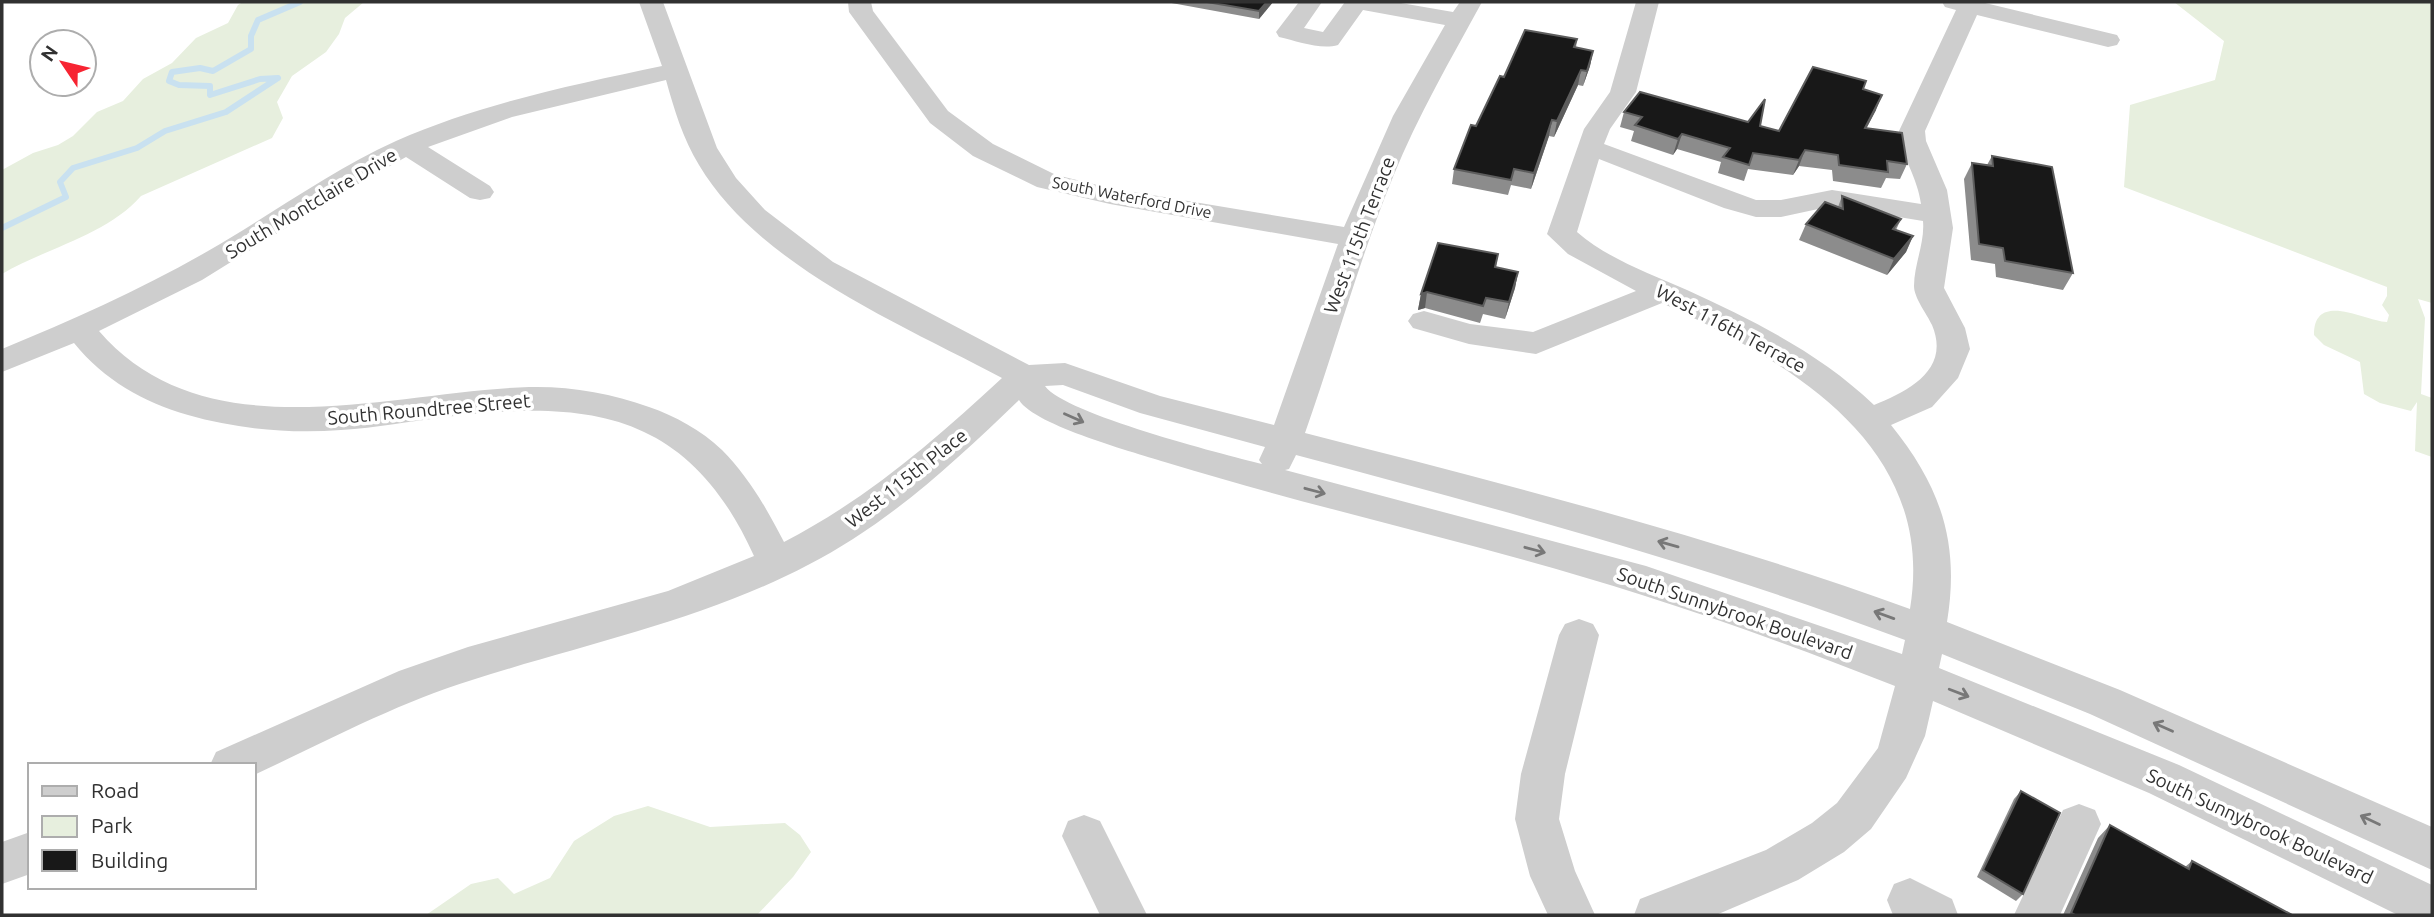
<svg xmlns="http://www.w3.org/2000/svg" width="2434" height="917" font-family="Ubuntu,sans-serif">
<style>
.green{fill:#e7efde}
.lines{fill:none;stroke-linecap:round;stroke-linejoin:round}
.stream{stroke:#c9e1f0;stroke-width:6}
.minor{fill:#cecece;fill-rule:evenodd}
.wall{fill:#8c8c8c}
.shaded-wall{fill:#5d5d5d}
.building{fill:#181818;stroke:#5d5d5d;stroke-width:2}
.oneway{stroke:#787878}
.labels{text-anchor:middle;stroke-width:7;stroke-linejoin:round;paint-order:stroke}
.far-street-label{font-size:16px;fill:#313131;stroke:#fff}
.street-label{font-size:19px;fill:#313131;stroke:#fff}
</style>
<rect width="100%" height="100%" fill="#fff"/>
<g class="green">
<path d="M243,2H364L345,18L339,34L326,52L292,76L277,102L283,118L272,138L141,196C107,235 46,248 2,274V170L33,153L58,145L73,136L97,112L123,101L143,79L172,63L196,38L228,23L238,5Z"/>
<path d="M2174,2H2432V303L2418,299L2425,318L2421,394L2432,398V457L2415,451L2417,402L2411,411L2380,403L2364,394L2360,362L2324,345L2314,335C2314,290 2365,321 2387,322L2389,315L2382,305L2387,296V287L2124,187L2130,105L2215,80L2224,41Z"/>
<path d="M648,806L710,827L785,823L800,835L811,852L793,877L757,915H426L471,884L498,878L514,894L550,878L574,841L614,816Z"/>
</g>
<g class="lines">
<path class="stream" d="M2,228L66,197L60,182L73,168L137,148L165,131L226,112L278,78L260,79L210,95V86L179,85L169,81L172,72L200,68L213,71L251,49V36L258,20L300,2"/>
<g class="minor">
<path d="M639,2H663L717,148L736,178L765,210L833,262L1029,365L1065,363L1160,396L1274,425L1338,244L1110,204L1037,187L973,156L930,123L849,12L848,2H871L873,11L948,111L993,144L1056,175L1110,188L1344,227L1393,116L1445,25L1363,10L1338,45C1320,50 1297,41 1279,37L1276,32L1299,2H1322L1304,28L1323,32L1345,2H1395L1453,12L1460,2H1482C1451,59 1418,115 1393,177C1359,260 1335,348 1305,433C1509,485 1712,537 1910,609C1937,445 1790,362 1662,303L1536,354L1469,344L1413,328L1408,321L1413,314L1424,311L1470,324L1533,332L1636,291L1568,254L1547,234L1584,129L1610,92L1636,2H1659L1636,92L1610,129L1604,144L1756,200H1781L1832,190L1921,204C1918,178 1901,156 1899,131L1956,10L1945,7L1942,2H1981L2117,35L2120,40L2117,45L2108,47L1977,15L1925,131L1926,141L1947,190L1953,228L1944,288L1965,328L1970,349L1958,378L1932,407L1891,425C1941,487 1960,543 1947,622L2120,690L2432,827V870L2090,714L1942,654L1939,668L2179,765L2432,885V915H2398L2149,793L1933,701L1925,736L1906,778L1871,829L1844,852L1798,880L1716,915H1634L1640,899L1766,850L1812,823L1837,803L1878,748L1895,686C1812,653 1727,622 1642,595C1486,545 1325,511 1168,463C1137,453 1035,426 1019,400C967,450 914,500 853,539C738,613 600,639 472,680C397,703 325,742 254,775V765H210L216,752L399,671L468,647L668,591L754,556C689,412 590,399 446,417C411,421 376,428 341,430C290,434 237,429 188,415C143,402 104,380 74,343L2,372V349C72,320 142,289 208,251C271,215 330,171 396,141C480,104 572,85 662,66ZM666,80C674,109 683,139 699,165C759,266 901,324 1002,378C934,441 867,499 784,542C767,509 748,476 722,450C701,430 675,416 649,407C611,393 570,386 529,387C391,391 206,455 99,331L202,280L342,193L406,157L470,198L480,200L490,198L494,192L490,186L428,147L512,117ZM1599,159L1724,208L1756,217H1781L1832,206L1923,221C1925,243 1914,264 1914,286C1914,298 1927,314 1932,325C1951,370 1908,391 1874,405C1820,353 1754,321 1687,290C1649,273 1608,259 1577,232ZM1063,385L1140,413L1265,447L1259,460L1262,464C1222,454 1065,414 1045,386ZM1296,455C1502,510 1706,565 1905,640L1902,654L1646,566L1285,470L1289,469Z"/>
<path d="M1579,619L1593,624L1599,635L1565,774L1559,819L1575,871L1595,915H1548L1530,876L1515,819L1521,774L1559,635L1565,624Z"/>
<path d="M2079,804L2095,810L2101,824L2060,915H2014L2063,810Z"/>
<path d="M1084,815L1100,821L1147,915H1100L1062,836L1068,821Z"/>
<path d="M30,832V874L2,884V842Z"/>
<path d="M1910,878L1952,899L1958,915H1893L1887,900L1894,884Z"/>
</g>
</g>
<g class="wall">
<path d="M1166,2H1273L1259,19Z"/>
<path d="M1577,39L1576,48L1593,51L1590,66L1583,86L1578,85L1554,137L1549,136L1531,189L1511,185L1508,195L1452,184L1454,169L1476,126L1504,77Z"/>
<path d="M1863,90L1876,110L1866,129L1907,164L1900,179L1886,178L1881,188L1833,181L1832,170L1799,166L1793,175L1748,169L1744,181L1718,173L1721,162L1677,149L1673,155L1631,141L1634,131L1620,127L1624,112L1760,126L1779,131Z"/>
<path d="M1992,156L2073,273L2063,290L1996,277L1995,264L1971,260L1964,179L1972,163L1987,165Z"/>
<path d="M1842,196L1901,219L1896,230L1913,236L1906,252L1887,275L1799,240L1806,224L1838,207Z"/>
<path d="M1498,254L1496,267L1518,272L1515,288L1505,319L1483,314L1480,323L1425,308L1418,310L1421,294Z"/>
<path d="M2021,791L2023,894L2016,901L1977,877L2014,799Z"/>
<path d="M2110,825L2185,867L2192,861L2292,915H2063L2098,838Z"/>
</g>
<g class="shaded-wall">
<path d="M1267,2H1273L1259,19V11Z"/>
<path d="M1593,51L1590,66L1583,86L1587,71Z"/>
<path d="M1581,70L1578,85L1554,137L1557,121Z"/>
<path d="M1882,95L1876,110L1858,144L1865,128Z"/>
<path d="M1552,120L1549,136L1531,189L1534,173Z"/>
<path d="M1682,134L1677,149L1673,155L1678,139Z"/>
<path d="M1805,150L1799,166L1793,175L1799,160Z"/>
<path d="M1913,236L1906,252L1887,275L1894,259Z"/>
<path d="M1518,272L1515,288L1505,319L1509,302Z"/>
<path d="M1427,292L1425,308L1418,310L1421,294Z"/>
</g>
<g class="building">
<path d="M1207,2H1267L1259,11Z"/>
<path d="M1525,30L1577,39L1574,47L1593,51L1587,71L1581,70L1557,121L1552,120L1534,173L1514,169L1511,180L1454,169L1471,125L1476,126L1500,76L1504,77Z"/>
<path d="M1813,67L1866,81L1863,89L1882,95L1865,128L1902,133L1907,164L1887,161L1888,172L1839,165L1838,155L1805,150L1799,160L1753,153L1749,165L1723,157L1730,148L1682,134L1678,139L1635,125L1642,117L1624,112L1640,92L1748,122L1765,99L1760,126L1779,131Z"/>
<path d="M1992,156L2052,167L2073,273L2005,261L2003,248L1979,244L1972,163L1993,166Z"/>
<path d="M1842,196L1901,219L1893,229L1913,236L1894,259L1806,224L1825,202L1843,209Z"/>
<path d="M1438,243L1498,254L1495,267L1518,272L1509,302L1486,298L1483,306L1427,292L1421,294Z"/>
<path d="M2021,791L2060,813L2023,894L1983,870Z"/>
<path d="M2110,825L2189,869L2192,861L2292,915H2075L2071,913Z"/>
</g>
<defs><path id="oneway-shaft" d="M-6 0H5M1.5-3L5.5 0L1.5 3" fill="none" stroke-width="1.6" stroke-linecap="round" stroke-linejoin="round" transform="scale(1.75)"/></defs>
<g class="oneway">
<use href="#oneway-shaft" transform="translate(1074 418) rotate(24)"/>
<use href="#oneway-shaft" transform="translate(1315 491) rotate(15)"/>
<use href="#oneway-shaft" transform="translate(1668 544) rotate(-164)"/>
<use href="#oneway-shaft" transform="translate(1535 550) rotate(15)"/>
<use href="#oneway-shaft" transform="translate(1884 615) rotate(-160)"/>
<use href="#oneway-shaft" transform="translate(1959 693) rotate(21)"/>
<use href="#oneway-shaft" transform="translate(2163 727) rotate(-156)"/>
<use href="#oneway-shaft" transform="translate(2370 820) rotate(-155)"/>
</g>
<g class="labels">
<g class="far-street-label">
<text transform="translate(1132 197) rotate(11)" y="6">South Waterford Drive</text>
</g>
<g class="street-label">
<text transform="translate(311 203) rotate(-31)" y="7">South Montclaire Drive</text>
<text transform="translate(1359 235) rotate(-69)" y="7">West 115th Terrace</text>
<text transform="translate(1731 328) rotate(28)" y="7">West 116th Terrace</text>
<text transform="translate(429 409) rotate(-5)" y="7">South Roundtree Street</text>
<text transform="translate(906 478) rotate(-38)" y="7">West 115th Place</text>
<text transform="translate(1735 613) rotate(19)" y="7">South Sunnybrook Boulevard</text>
<text transform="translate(2260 826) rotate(25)" y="7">South Sunnybrook Boulevard</text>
</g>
</g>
<rect width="2434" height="917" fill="none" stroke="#313131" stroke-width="7"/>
<rect x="28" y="763" width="228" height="126" fill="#ffffff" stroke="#adadad" stroke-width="2"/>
<rect x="42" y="786" width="35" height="10" fill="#cecece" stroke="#adadad" stroke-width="2"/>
<text x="91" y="798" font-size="21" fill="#313131">Road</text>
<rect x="42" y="816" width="35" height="21" fill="#e7efde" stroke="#adadad" stroke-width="2"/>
<text x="91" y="833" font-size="21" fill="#313131">Park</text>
<rect x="42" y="850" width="35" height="21" fill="#181818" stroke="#adadad" stroke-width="2"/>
<text x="91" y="868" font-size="21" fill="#313131">Building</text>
<g transform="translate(63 63) rotate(305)"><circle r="33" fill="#ffffff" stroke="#adadad" stroke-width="2"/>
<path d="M0-5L12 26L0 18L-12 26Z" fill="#f72432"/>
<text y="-10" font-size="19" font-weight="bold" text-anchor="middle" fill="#313131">N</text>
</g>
</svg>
